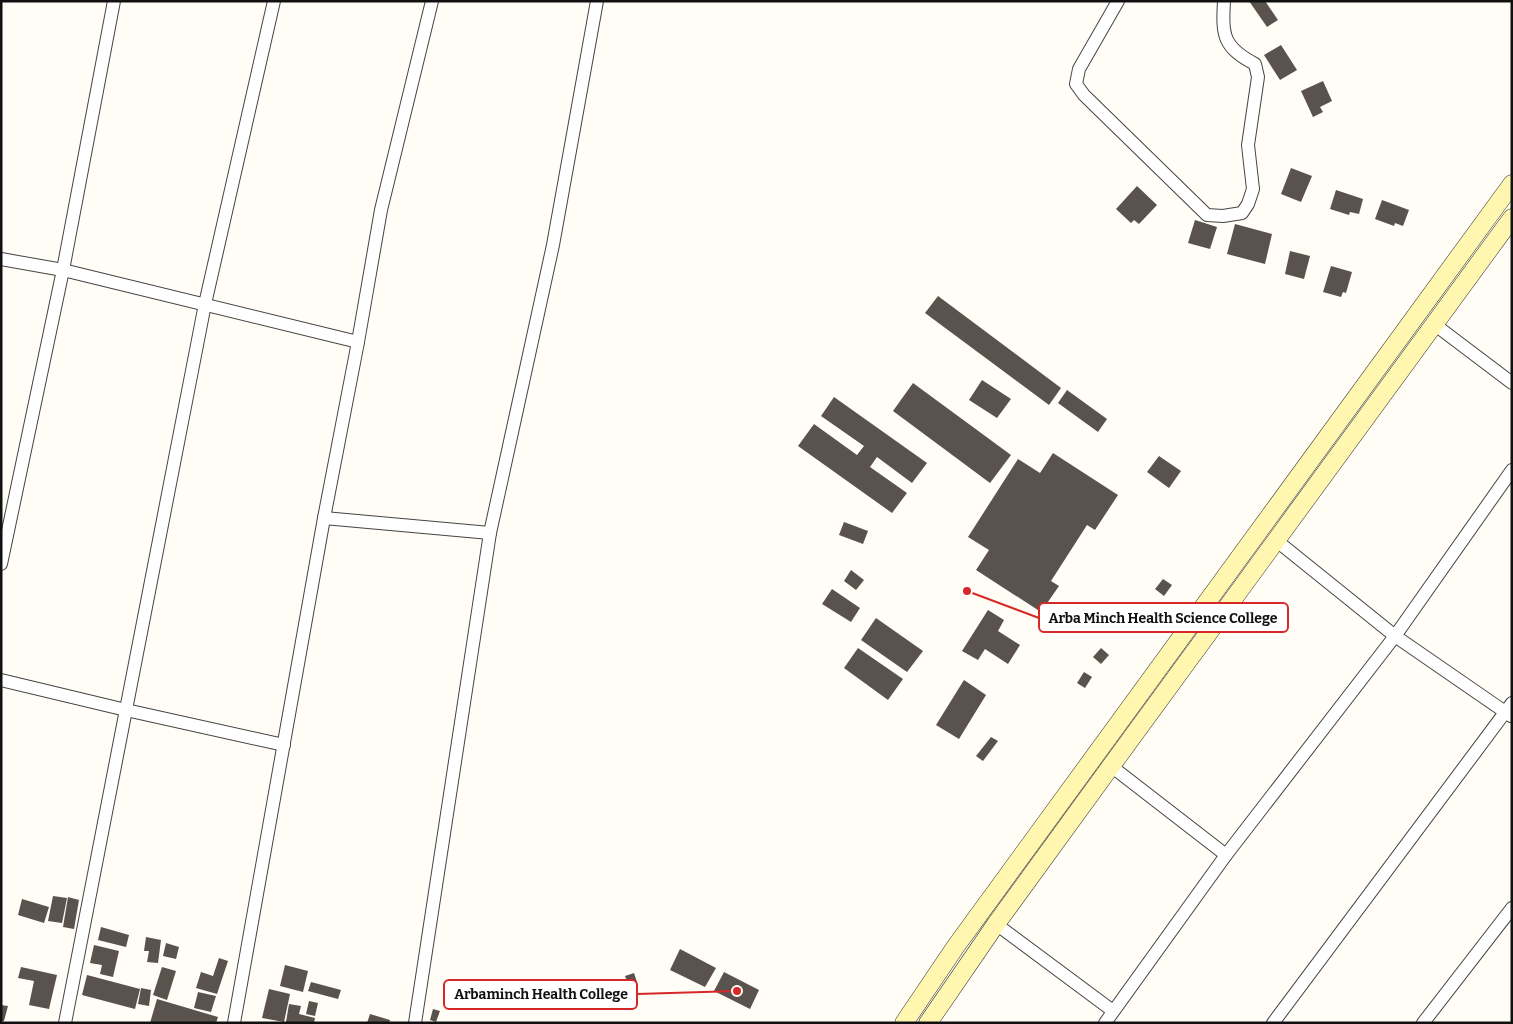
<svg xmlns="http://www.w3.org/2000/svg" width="1513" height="1024" font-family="Bitter,serif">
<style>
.building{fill:#5a524d}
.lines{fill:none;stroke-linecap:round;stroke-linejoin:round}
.street-casing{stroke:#444;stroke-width:14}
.secondary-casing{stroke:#333;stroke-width:19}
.street{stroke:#fff;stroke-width:12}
.secondary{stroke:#fff6b0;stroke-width:18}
.leader{fill:none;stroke:#d62828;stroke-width:2}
.callout-dot{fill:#d62828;stroke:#fff;stroke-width:2}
.callout{fill:#fff;stroke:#d62828;stroke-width:2}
.callout-label{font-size:14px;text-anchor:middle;font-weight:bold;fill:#111}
</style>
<rect width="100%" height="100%" fill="#fffdf5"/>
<g class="building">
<path d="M1249,1H1265L1278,20L1267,27Z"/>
<path d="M1281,45L1297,70L1280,80L1264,55Z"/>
<path d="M1323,81L1332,101L1320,107L1323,112L1313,117L1301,91Z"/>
<path d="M1291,168L1312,176L1301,202L1281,194Z"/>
<path d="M1137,186L1157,205L1139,224L1134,220L1131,223L1116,209Z"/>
<path d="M1336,190L1363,199L1359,214L1350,212L1349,215L1330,209Z"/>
<path d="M1382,200L1409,210L1403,226L1395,223L1394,226L1375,219Z"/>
<path d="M1195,220L1217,227L1210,249L1188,243Z"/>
<path d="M1235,224L1272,234L1265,264L1227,254Z"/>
<path d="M1290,251L1310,256L1304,279L1285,274Z"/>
<path d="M1331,266L1352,272L1346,293L1343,292L1341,297L1323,292Z"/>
<path d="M938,296L1061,388L1049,405L925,313Z"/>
<path d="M982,380L1011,399L997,418L969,400Z"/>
<path d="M913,383L1011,455L990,483L893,411Z"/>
<path d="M1067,390L1107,419L1098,432L1058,403Z"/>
<path d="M834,397L927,463L912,483L877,457L870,467L907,493L892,513L798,446L814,424L857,455L864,446L821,416Z"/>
<path d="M1053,453L1118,495L1095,530L1087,525L1051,581L1059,586L1041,612L976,570L989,550L968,537L1018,459L1040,473Z"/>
<path d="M1159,456L1181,471L1169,488L1147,472Z"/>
<path d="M844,522L868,531L863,544L839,535Z"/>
<path d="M851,570L864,580L856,590L844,581Z"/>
<path d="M1163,579L1172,585L1164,596L1155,589Z"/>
<path d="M832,589L860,608L851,622L822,604Z"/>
<path d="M988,610L1004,620L998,631L1020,645L1008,664L985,649L978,660L962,651Z"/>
<path d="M876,618L923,651L907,672L861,640Z"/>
<path d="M858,648L903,679L888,700L844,668Z"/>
<path d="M1101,648L1109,655L1101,664L1093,657Z"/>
<path d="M1084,672L1092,677L1085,688L1077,683Z"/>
<path d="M964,680L986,695L959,739L936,725Z"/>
<path d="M991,737L998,741L983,761L976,756Z"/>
<path d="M53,896L67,898L62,923L48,921Z"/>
<path d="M68,897L79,900L74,929L63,927Z"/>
<path d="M22,899L49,907L44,923L18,915Z"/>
<path d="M101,927L129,935L126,947L98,940Z"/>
<path d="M146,937L161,940L158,963L147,962L149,951H144Z"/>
<path d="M166,943L179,947L176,959L163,956Z"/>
<path d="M94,945L119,951L113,977L100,974L102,965L90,963Z"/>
<path d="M680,949L716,968L705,987L670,970Z"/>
<path d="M219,958L228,961L217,994L196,988L201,972L213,976Z"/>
<path d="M285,965L308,971L303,992L280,986Z"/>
<path d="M21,967L57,975L49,1009L29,1005L34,981L18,978Z"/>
<path d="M162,967L176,971L167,1000L153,995Z"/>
<path d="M724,972L759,990L750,1009L714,991Z"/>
<path d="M634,973L637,982L629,986L625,976Z"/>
<path d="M87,975L140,989L135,1009L82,995Z"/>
<path d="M311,982L341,990L338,999L308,991Z"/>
<path d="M141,988L151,990L149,1006L138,1004Z"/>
<path d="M269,989L290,994L284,1022L262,1018Z"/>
<path d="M198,992L216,996L211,1012L194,1008Z"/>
<path d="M157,999L218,1017L216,1023H150Z"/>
<path d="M309,1001L318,1003L315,1016L306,1014Z"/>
<path d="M289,1004L301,1006L299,1014L315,1018L314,1023L286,1022Z"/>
<path d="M1,1005L8,1006L4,1021H1Z"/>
<path d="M433,1009L440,1011L436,1022L430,1020Z"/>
<path d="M370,1014L390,1020L389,1023H367Z"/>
</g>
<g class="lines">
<g class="street-casing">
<g id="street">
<path d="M1118,1L1079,69L1076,84L1084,95L1207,215L1223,216L1242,213L1248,204L1253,189L1248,145L1258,77L1255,64C1223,47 1222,36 1224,1"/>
<path d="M1,259L63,270L358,342"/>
<path d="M1434,324L1512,383"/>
<path d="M324,518L490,533"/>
<path d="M1277,541L1395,636L1511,716"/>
<path d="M1,564L63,270L114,1"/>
<path d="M1,680L126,710L284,745"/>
<path d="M1111,766L1226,855"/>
<path d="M996,924L1113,1011"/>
<path d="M65,1023L205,304L274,1"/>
<path d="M234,1023L324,518L358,342L381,210L432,1"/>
<path d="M415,1023L490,533L553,245L597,1"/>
<path d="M1105,1023L1226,855L1395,636L1512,470"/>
<path d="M1273,1023L1512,703"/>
<path d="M1423,1023L1512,908"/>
</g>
</g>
<g class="secondary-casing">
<g id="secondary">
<path d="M904,1023L956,946L1512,184"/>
<path d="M928,1023L996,924L1111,766L1512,218"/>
</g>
</g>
<use href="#street" class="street"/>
<use href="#secondary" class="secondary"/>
</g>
<path class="leader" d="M967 591L1039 618M737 991L637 994"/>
<g class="callout-dot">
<circle cx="967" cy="591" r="5"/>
<circle cx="737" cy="991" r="5"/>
</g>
<g class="callout">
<rect x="1039" y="603" width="249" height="29" rx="5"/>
<rect x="444" y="980" width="193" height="29" rx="5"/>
</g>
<g class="callout-label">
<text x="1163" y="623">Arba Minch Health Science College</text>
<text x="541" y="999">Arbaminch Health College</text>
</g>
<rect width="1513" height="1024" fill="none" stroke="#111111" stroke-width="5"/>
</svg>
